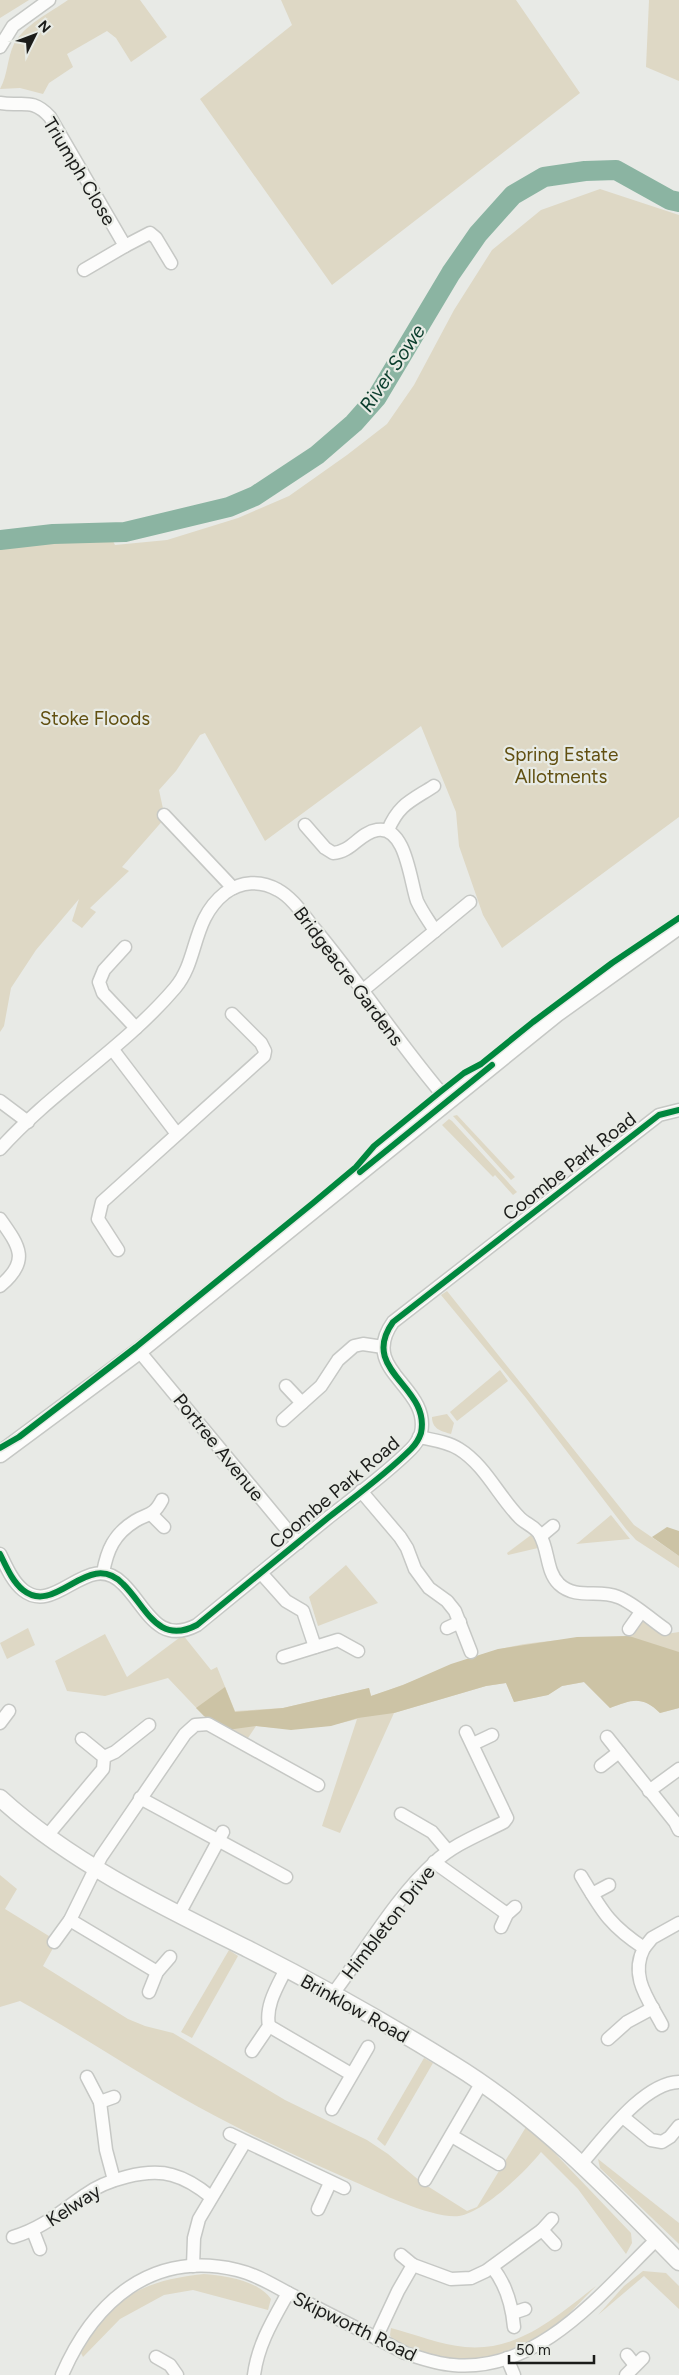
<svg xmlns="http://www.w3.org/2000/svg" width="679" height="2375" font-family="Figtree,sans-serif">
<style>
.green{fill:#ded8c5}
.forest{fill:#ccc3a5}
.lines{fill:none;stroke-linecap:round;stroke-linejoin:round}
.river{stroke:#8bb4a2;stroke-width:20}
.minor-casing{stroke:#c6c8c5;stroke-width:15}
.major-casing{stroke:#c6c8c5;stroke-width:19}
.minor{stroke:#fcfcfb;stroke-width:12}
.major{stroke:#fcfcfb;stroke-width:16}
.cycleway-casing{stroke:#e8ebe5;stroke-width:9}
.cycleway{stroke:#00873e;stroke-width:6}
.labels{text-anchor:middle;stroke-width:4.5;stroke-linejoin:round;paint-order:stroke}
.street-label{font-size:19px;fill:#1b1c1a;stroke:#e8ebe5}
.park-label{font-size:19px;fill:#614f10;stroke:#e8ebe5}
.water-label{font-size:20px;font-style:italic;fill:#0b3e2d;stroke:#e8ebe5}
</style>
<rect width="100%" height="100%" fill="#e8eae6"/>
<g class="green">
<path d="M0,0H29L0,18Z"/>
<path d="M68,0H140L167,37L131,62L116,38L107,31L67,54L73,67L49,83L43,94L20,88L0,89C8,75 7,58 14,44C24,25 51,12 68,0Z"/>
<path d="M281,0H516L580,93L332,285L200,99L292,25Z"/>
<path d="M649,0H679V81L646,67Z"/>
<path d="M600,189L679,215V817L502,948L483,915L459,846L456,812L421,726L265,841L205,733L200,735L176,771L159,790L165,818L122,867L129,871L90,908L96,912L82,928L72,921L79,899L36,950L11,988L4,1026L0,1032V547L35,539L111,537L115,545L167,540L238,518L289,496L347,455L387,424L414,385L454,310L492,250L541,210Z"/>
<path d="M457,1115L515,1177L511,1180L453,1116Z"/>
<path d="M449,1119L452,1121L517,1192L513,1195L495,1175L493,1177L442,1125Z"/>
<path d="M447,1291L634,1525L679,1556V1568L636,1540L626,1529L526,1398L441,1295Z"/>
<path d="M500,1370L508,1381L457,1421L450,1412Z"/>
<path d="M447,1414L454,1423L451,1434C441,1431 432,1429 432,1417Z"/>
<path d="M611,1515L630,1539L576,1544L579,1542Z"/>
<path d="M531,1535L537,1542L538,1548L508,1555L507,1553Z"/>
<path d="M346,1565L378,1603L318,1626L309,1597Z"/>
<path d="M643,1622H649L666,1634L679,1632V1708L660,1713C642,1695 631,1700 610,1708L584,1682L562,1686L548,1695L514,1702L506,1683L486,1686L394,1713L340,1833L322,1826L357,1719C320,1729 294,1730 256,1726L246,1741L204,1716L168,1678L105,1696L67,1691L55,1661L105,1634L127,1677L183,1635L211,1670L217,1667L235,1711L283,1708L369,1688L371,1696C414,1683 453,1662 497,1650C540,1638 585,1640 629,1636Z"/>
<path d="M28,1628L35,1645L7,1659L0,1643Z"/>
<path d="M0,1875L17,1889L5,1909L57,1941L43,1966L128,2019L145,2026L173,2033L285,2100L367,2140L388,2154L421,2182L467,2211L477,2207L526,2127L546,2144L631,2233L632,2243L626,2254L578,2189L541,2152C526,2171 484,2212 459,2216C433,2219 380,2193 355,2182C296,2156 236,2129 179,2096C125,2065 74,2031 20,2001L0,2007Z"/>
<path d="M229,1950L238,1956L192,2038L181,2032Z"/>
<path d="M424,2058L433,2063L385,2146L377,2139Z"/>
<path d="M598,2159L679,2223V2244L600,2168Z"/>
<path d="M643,2271L666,2273L679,2286V2309L644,2276L598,2315L624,2286Z"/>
<path d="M204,2274C225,2276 258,2280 271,2299L268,2310L193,2290L164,2295L120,2319L83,2357L81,2353C113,2297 140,2281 204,2274Z"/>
<path d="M596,2286C581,2301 566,2318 549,2331C513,2360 460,2365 417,2354C409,2351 401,2346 393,2342L390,2335L391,2328C414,2334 441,2345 465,2347C518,2352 557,2316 596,2286Z"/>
</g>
<g class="forest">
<path d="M667,1527L679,1531V1556L652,1537Z"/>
<path d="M629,1636L679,1652V1708L660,1713C642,1695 631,1700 610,1708L584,1682L562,1686L548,1695L514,1702L506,1683L486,1686L394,1713L358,1718L331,1726L291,1730L256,1726L227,1730L204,1716L196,1708L225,1687L235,1712L283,1708L369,1688L371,1696L403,1685L451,1664L498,1649L577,1637Z"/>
</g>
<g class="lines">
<path class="river" d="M0,540L53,534L125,532L229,507L255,496L317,455L354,423L377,397L451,273L478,234L513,195L544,177L585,171L616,170L670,200L679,202"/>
<g class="minor-casing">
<g id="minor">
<path d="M0,47L13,26L49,0"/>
<path d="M0,103C22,107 32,97 50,117L125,246L84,270"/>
<path d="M125,246L150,233L156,238L171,263"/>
<path d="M164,815L233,888"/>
<path d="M305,825L325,848L333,853C352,852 359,833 377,830C406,825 410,881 417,901C422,912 429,921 435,931"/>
<path d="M388,830C399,804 411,801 434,786"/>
<path d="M125,947L104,970L99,982L103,993L136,1028"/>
<path d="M362,991L470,902"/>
<path d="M113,1050L177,1134"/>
<path d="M0,1101L28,1122"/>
<path d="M0,1149C53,1090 123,1049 175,988C199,960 191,920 225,893C241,881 261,880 278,890C293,898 304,916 314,928C361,984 400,1046 448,1101"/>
<path d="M0,1219C20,1247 30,1261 0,1286"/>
<path d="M118,1250L98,1219L102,1202L264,1056L265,1051L261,1043L232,1014"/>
<path d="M139,1351L298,1543"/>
<path d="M286,1386L302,1403"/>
<path d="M283,1420L321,1386L338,1360L354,1346L363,1344L383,1347"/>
<path d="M419,1437C433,1440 448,1442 459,1449C485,1465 499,1497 520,1518C526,1524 536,1527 540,1535C549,1551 546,1571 559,1584C576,1600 599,1589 618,1597C634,1603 650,1619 665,1629"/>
<path d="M361,1491L400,1537L407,1548L415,1569L429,1588L447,1601L455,1611L471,1652"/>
<path d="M152,1515L164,1527"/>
<path d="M541,1536L553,1526"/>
<path d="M0,1554C6,1566 12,1581 23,1590C56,1617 88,1548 123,1584C146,1606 157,1646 197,1625C241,1589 285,1553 329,1517C357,1495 386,1474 411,1449C415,1445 419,1439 421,1433C431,1386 358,1371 393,1322L659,1115L679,1110"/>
<path d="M103,1573C107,1550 114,1534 135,1521C148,1513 153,1517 162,1500"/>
<path d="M261,1573L286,1601L303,1611L315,1647"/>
<path d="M447,1628L460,1622"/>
<path d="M629,1629L641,1612"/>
<path d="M283,1657L338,1640L358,1651"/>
<path d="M0,1723L9,1711"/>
<path d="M607,1737L619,1752"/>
<path d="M473,1744L492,1735"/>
<path d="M104,1757L115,1752L149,1725"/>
<path d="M601,1766L619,1752L675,1822L679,1830"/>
<path d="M649,1791L679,1769"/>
<path d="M140,1798L286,1877"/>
<path d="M401,1814L432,1832L448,1851"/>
<path d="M47,1836L103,1769L104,1757L82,1739"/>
<path d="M434,1862L507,1914"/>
<path d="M581,1876C602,1911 609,1925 644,1948C629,1977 649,2000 662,2025"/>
<path d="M592,1894L609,1885"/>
<path d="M179,1914L223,1832"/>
<path d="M70,1920L157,1972"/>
<path d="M501,1927L507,1914L515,1907"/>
<path d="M54,1942L70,1920L101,1857L185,1734L195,1725L208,1724L318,1785"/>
<path d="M644,1948L652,1938L679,1923"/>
<path d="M149,1992L157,1972L170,1957"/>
<path d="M332,1995C365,1952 395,1898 435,1862C454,1844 481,1834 504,1822L507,1818L466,1732"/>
<path d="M269,2026L351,2074"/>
<path d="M608,2039L627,2022L653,2008"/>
<path d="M252,2051L269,2026C265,2006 277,1987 286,1969"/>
<path d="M87,2077L100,2102L106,2150L114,2180"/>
<path d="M100,2102L114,2097"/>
<path d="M332,2109L368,2047"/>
<path d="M623,2117L651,2140L662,2142L670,2137L679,2126"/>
<path d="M230,2134L344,2188"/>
<path d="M452,2136L499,2164"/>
<path d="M581,2164C604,2138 643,2083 679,2082"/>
<path d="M425,2180L482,2082"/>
<path d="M318,2209L330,2183"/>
<path d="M542,2230L555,2244"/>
<path d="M33,2231L40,2249"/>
<path d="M13,2237C43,2228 60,2212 85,2195C105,2180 147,2168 172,2175C187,2179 199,2187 211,2197"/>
<path d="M401,2255L413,2265"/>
<path d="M193,2266L194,2238L199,2219L245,2142"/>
<path d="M492,2267C506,2284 512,2305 514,2327"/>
<path d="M513,2313L525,2309"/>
<path d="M376,2338L398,2291L413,2265L451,2279L471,2278L486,2271L542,2230L552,2219"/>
<path d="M627,2355L635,2365"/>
<path d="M156,2357L170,2365L177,2375"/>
<path d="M507,2358L514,2375"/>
<path d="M62,2375C94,2301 152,2250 237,2270C259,2275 277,2288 296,2297C332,2316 369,2334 405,2353C420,2358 436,2364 453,2365C539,2373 601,2293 657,2239"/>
<path d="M254,2375C258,2344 273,2320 288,2293"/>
<path d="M626,2375L643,2358"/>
</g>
</g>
<g class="major-casing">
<g id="major">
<path d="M0,1454L139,1351L556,1014L679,926"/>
<path d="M0,1798C70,1862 163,1907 248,1949C317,1984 385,2022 451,2063C538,2116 608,2189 679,2262"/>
</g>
</g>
<use href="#minor" class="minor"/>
<use href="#major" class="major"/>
<g class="cycleway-casing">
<g id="cycleway">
<path d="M360,1172L492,1065"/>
<path d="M0,1448L19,1437L136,1347L313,1203L356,1167L374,1146L440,1092L464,1073L481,1064L533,1022L612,963L679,918"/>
<path d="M0,1554C6,1566 12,1581 23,1590C56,1617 88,1548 123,1584C146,1606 157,1646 197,1625C241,1589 285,1553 329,1517C357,1495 386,1474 411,1449C415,1445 419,1439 421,1433C431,1386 358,1371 393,1322L659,1115L679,1110"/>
</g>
</g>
<use href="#cycleway" class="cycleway"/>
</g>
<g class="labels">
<g class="street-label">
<text transform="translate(80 171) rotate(59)" y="7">Triumph Close</text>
<text transform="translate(349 976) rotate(53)" y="7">Bridgeacre Gardens</text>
<text transform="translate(569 1166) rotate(-38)" y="7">Coombe Park Road</text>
<text transform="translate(219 1447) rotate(51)" y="7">Portree Avenue</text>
<text transform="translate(334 1492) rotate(-40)" y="7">Coombe Park Road</text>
<text transform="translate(388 1922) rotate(-52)" y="7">Himbleton Drive</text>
<text transform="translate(355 2008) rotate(29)" y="7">Brinklow Road</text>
<text transform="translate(73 2205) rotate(-33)" y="7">Kelway</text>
<text transform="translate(355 2326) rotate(26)" y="7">Skipworth Road</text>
</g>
<g class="park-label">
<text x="95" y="725">Stoke Floods</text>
<text x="561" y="761">Spring Estate<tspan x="561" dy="22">Allotments</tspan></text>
</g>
<g class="water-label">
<text transform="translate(392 368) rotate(-56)" y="7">River Sowe</text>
</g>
</g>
<g transform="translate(35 35) rotate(48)" stroke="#e8ebe5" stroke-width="4" paint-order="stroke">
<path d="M0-4L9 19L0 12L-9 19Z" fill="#1b1c1a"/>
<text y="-8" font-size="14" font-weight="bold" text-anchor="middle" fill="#1b1c1a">N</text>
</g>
<path d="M509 2355v8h85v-8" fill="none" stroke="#1b1c1a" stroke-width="2.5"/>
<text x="516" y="2355" font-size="15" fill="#1b1c1a" stroke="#e8ebe5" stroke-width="4" paint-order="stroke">50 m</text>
</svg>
